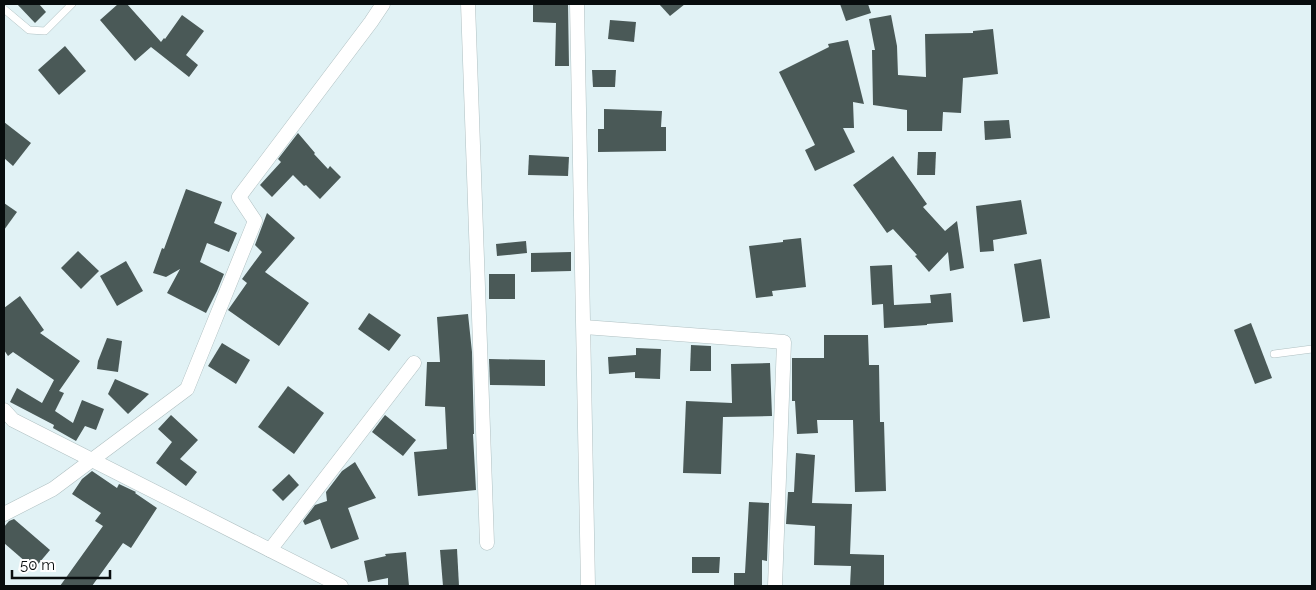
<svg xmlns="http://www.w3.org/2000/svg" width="1316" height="590" font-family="Raleway,sans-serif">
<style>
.building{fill:#4a5957}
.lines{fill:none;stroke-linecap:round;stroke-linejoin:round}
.service-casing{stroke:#b0c0c2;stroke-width:8}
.minor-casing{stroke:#b0c0c2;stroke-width:15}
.service{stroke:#fff;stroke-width:7}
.minor{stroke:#fff;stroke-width:14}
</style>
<rect width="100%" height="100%" fill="#e1f2f5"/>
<g class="building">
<path d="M17,4H39L46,12L35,23Z"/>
<path d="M118,4H127L161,42L164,38L165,39L182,15L204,31L186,55L198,65L189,77L151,47L135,61L100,20Z"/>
<path d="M533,4H568L569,66H555L556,23L533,22Z"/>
<path d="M659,4H685L670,16Z"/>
<path d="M840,4H868L871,13L846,21Z"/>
<path d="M891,15L897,46L898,75L926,77L925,34L973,33V31L993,29L998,74L963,78L961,113L943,112L942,131H907V110L873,105L872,50H875L869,19Z"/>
<path d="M610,20L636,22L634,42L608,39Z"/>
<path d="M848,40L864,104L853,102L854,128H843L855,152L815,171L805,150L815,145L779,72L829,47L828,44Z"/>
<path d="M65,46L86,71L59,95L38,70Z"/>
<path d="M592,70H616L615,87H593Z"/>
<path d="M604,109L662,111L661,127H666V151L598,152V129H604Z"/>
<path d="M1009,120L1011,138L985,140L984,121Z"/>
<path d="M4,122L31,143L13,166L4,158Z"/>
<path d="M298,133L315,153L314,154L328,169L330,166L341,177L320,199L306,185L304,186L293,175L272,197L260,185L281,162L278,159Z"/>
<path d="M918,152H936L935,175H917Z"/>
<path d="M529,155L569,157L568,176L528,175Z"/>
<path d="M893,156L927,204L923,207L945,231L957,221L964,268L950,271L948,252L929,272L915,256L917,255L893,229L887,233L853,185Z"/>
<path d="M186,189L222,202L214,223L237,233L229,252L207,243L200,262L224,274L217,291L206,313L167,293L180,269L166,277L153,273L162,248L164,249Z"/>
<path d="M1021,200L1027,234L993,240L994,251L980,252L976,206Z"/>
<path d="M4,203L17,212L4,230Z"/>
<path d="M267,213L295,238L265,272L309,303L279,346L228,310L247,283L242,279L262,252L255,245Z"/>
<path d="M801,238L806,287L772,291L773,296L756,298L749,246L783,242V240Z"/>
<path d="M526,241L527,253L497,256L496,244Z"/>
<path d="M78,251L99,271L81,289L61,268Z"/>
<path d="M571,252V271L531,272V253Z"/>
<path d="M1041,259L1050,318L1023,322L1014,264Z"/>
<path d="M126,261L143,291L117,306L100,276Z"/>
<path d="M892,265L894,305L931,303L930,295L951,293L953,322L927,324V325L884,328L883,304L872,305L870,266Z"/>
<rect x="489" y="274" width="26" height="25"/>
<path d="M20,296L44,330L40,333L80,361L59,391L64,393L55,411L73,423L82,400L104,409L96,430L85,426L76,441L53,428L54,425L10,402L17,388L42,403L54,380L13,352L8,356L4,350V308Z"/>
<path d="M369,313L401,335L389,351L358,329Z"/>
<path d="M468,314L472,352L474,434H473L476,490L418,496L414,452L447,449L445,407L425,406L427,362H440L437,317Z"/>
<path d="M1251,323L1272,378L1255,384L1234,330Z"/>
<path d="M824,335H868L869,365H879L880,422H884L886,491L855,492L853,420H817L818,433L797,434L795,401H792V358H824Z"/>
<path d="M107,338L122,341L118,372L97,369L98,361Z"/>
<path d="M222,343L250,360L236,384L208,366Z"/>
<path d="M691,345L711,346V371H690Z"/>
<path d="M636,348L661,349L660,379L635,378V372L609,374L608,357L636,355Z"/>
<path d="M489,359L545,360V386L490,385Z"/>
<path d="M770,363L772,416L723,417L721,474L683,473L686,401L732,403L731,364Z"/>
<path d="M115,379L149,394L128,414L108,394Z"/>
<path d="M288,386L324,413L294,454L258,427Z"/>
<path d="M171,415L198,440L180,459L197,472L186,486L156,463L172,442L158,429Z"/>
<path d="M385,415L416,440L403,456L372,432Z"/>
<path d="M796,453L815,455L812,503L852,504L850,554L884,555V586H850L851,566L814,565L815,526L786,524L788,492H794Z"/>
<path d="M355,462L376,498L348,508L359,539L331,549L320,519L305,525L303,521L315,505L327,501L326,492L342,471Z"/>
<path d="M92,471L117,488L119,484L136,492L135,493L157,508L131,548L123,543L92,586H60L103,526L95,521L101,513L72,494L82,479Z"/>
<path d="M289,474L299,485L283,501L272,490Z"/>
<path d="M749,502L769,503L767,561L762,560V586H734V573H745Z"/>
<path d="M14,519L50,550L34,569L4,543V527L9,521Z"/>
<path d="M457,549L459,586H443L440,550Z"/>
<path d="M406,552L409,586H388V578L368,582L364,561L386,556L385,554Z"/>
<path d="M692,557H720L719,573H692Z"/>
</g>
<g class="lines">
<g class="service-casing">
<g id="service">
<path d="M4,9L29,30L45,31L72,4"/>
<path d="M1274,354L1312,349"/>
</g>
</g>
<g class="minor-casing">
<g id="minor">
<path d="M468,4L487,543"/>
<path d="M577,4L588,586"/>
<path d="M584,327L784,342L775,586"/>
<path d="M4,410L13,420L341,586"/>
<path d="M4,514L53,489L187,389L255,221L239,197L371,22L383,4"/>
<path d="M270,550L414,363"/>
</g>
</g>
<use href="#service" class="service"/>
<use href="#minor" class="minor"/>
</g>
<rect width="1316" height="590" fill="none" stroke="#080d0e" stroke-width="10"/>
<path d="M12 570v8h98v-8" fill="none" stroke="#080d0e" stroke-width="2.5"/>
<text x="20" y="570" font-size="15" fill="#080d0e" stroke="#ffffff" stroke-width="4" paint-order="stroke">50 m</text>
</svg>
